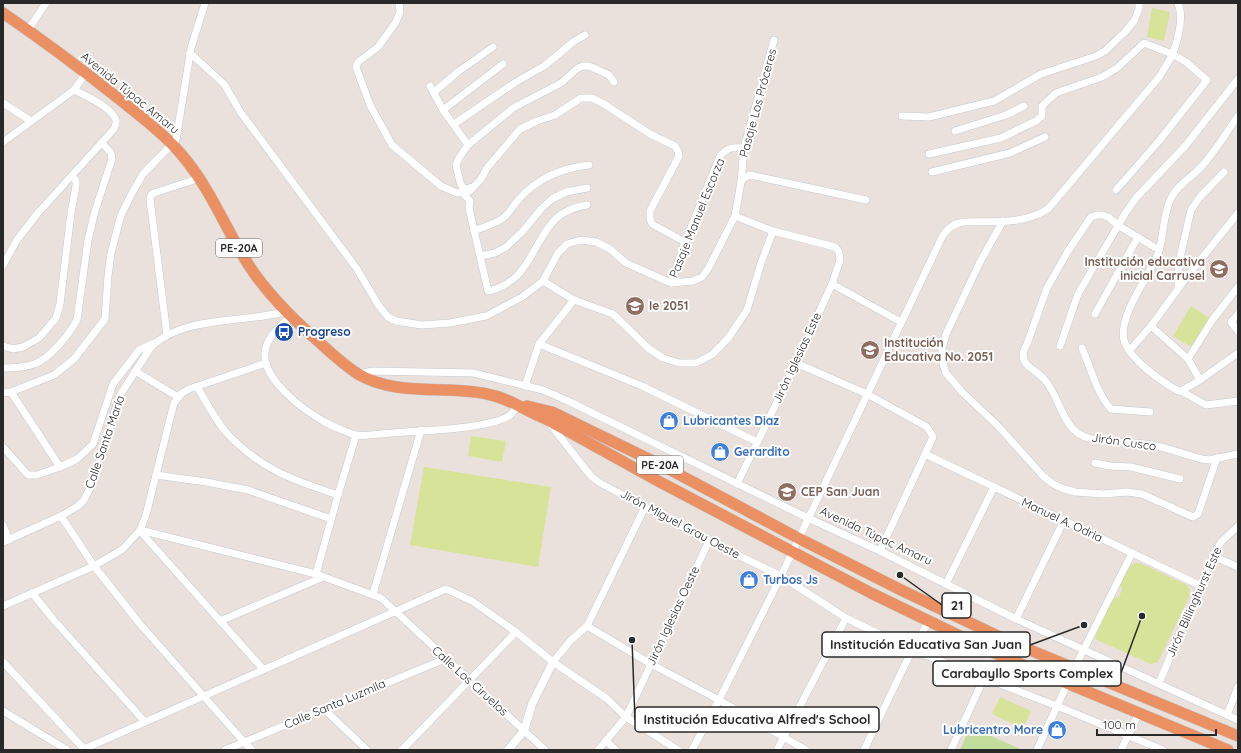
<svg xmlns="http://www.w3.org/2000/svg" width="1241" height="753" font-family="Quicksand,sans-serif">
<style>
.green{fill:#c3dd9d}
.pitch{fill:#d7e399}
.lines{fill:none;stroke-linecap:round;stroke-linejoin:round}
.minor-casing{stroke:#c4cad2;stroke-width:8}
.tertiary-casing{stroke:#c4cad2;stroke-width:9}
.trunk-casing{stroke:#c3c3c3;stroke-width:12}
.minor{stroke:#fff;stroke-width:7}
.tertiary{stroke:#fff;stroke-width:8}
.trunk{stroke:#eb9063;stroke-width:11}
.labels{text-anchor:middle;stroke-width:4;stroke-linejoin:round;paint-order:stroke}
.shield{fill:#fff;stroke:#696969;stroke-width:1}
.shield-label{font-size:11px;font-weight:bold;fill:#292929}
.street-label{font-size:12px;fill:#292929;stroke:#fff}
.education-label{font-size:12px;font-weight:bold;fill:#785e54;stroke:#fff;text-anchor:start}
.transit-label{font-size:12px;font-weight:bold;fill:#164399;stroke:#fff;text-anchor:start}
.shop-label{font-size:12px;font-weight:bold;fill:#366cbe;stroke:#fff;text-anchor:start}
.leader{fill:none;stroke:#292929;stroke-width:1.5}
.callout-dot{fill:#292929;stroke:#fff;stroke-width:1.5}
.callout{fill:#fff;stroke:#292929;stroke-width:1.5}
.callout-label{font-size:13px;text-anchor:middle;font-weight:bold;fill:#292929}
</style>
<rect width="100%" height="100%" fill="#eae1dc"/>
<path class="green" d="M970,727L1023,750H960Z"/>
<g class="pitch">
<path d="M1152,8L1170,12L1164,41L1147,37Z"/>
<path d="M1191,306L1209,318L1191,347L1173,336Z"/>
<path d="M471,436L506,441L502,462L468,456Z"/>
<path d="M424,467L551,487L538,567L410,545Z"/>
<path d="M1137,563H1140L1187,585L1190,590L1189,597L1158,662L1151,664L1097,640L1095,637L1113,598L1119,597L1122,589L1120,585C1124,577 1126,564 1137,563Z"/>
<path d="M1000,697L1031,711L1023,729L992,714Z"/>
</g>
<g class="lines">
<g class="minor-casing">
<g id="minor">
<path d="M399,3L400,12L396,22L378,47L358,62L356,67L370,105L392,145L441,186L457,193L470,191L481,179L487,168L520,129L537,121L555,115L581,98H592L604,104L650,134L675,146L678,151L679,156L650,211V219L652,224L685,242"/>
<path d="M28,30L46,3"/>
<path d="M190,53L224,84L241,113L357,269L379,306L388,317L396,321L422,325L450,323L486,316L522,297L543,281L558,253L567,244L581,240L596,242L610,249L626,263L671,283L693,281L702,277L708,269L735,216L741,182L744,148L774,40"/>
<path d="M430,86L443,110L468,145"/>
<path d="M434,92L459,71L493,47"/>
<path d="M3,103L31,121"/>
<path d="M443,110L503,64"/>
<path d="M902,116L929,117L994,101L1041,74L1096,56L1105,51L1125,32L1134,21L1139,9V3"/>
<path d="M1238,116C1226,133 1215,152 1201,167C1191,178 1178,184 1171,198C1163,214 1164,234 1159,251C1151,275 1118,314 1124,340C1130,360 1161,381 1178,391H1181L1206,405L1238,401"/>
<path d="M454,124L516,82L544,66L559,54L573,42L585,35"/>
<path d="M955,131L1006,115L1024,106"/>
<path d="M3,142L74,90L86,73"/>
<path d="M929,154L1001,138L1036,121L1042,116V106L1056,93L1102,77L1117,68L1144,43L1172,54L1186,62L1207,80L1159,141L1116,190"/>
<path d="M932,172L1010,153L1045,137"/>
<path d="M741,182L744,178L750,175L866,200"/>
<path d="M472,187L467,189L463,188L460,182L456,165L459,158L468,145L513,108L561,83L578,68L583,66H589L609,75L614,82"/>
<path d="M463,193L470,201L469,208L488,291C528,282 530,249 552,223C561,212 574,207 587,205"/>
<path d="M1238,213L1186,278L1151,326L1188,359L1200,380L1238,353"/>
<path d="M735,216L773,231L835,247L839,252L840,260L832,284L796,363L737,484"/>
<path d="M1003,221L980,262L946,334L942,348V360L946,373L962,392L998,426L1043,476L1053,484L1064,489L1075,492L1104,494L1127,492L1142,494L1193,517L1198,514L1217,458"/>
<path d="M474,231C483,227 494,224 502,219C510,213 514,204 520,198C538,178 563,168 589,165"/>
<path d="M1159,250L1119,226L1108,217L1102,215H1097L1091,217L1068,251L1047,288L1027,344C1015,364 1033,367 1044,379C1057,393 1060,415 1073,429C1090,447 1130,440 1152,445C1169,448 1185,455 1202,459L1209,460L1238,454"/>
<path d="M480,256L495,253L506,247L522,232L542,208L552,199L566,192L587,188"/>
<path d="M3,265L17,240L37,214L114,129C115,126 117,123 116,120C112,108 85,95 74,90"/>
<path d="M543,281L574,300L613,314L648,348L663,358L679,363H696L713,354L729,337L747,310L761,263L773,231"/>
<path d="M671,283L685,242L720,156C728,147 733,147 744,148"/>
<path d="M832,284L901,322"/>
<path d="M1178,288L1179,262L1191,210L1200,197L1224,172"/>
<path d="M1095,314L1138,237"/>
<path d="M1238,314L1231,322L1238,331"/>
<path d="M291,316C280,327 267,336 265,352C262,379 302,409 323,421C329,425 337,428 345,431C348,432 352,435 356,435C365,437 383,433 392,433C423,430 483,430 509,416C513,414 515,408 517,404"/>
<path d="M167,335L150,199L151,195L154,193L200,178"/>
<path d="M539,344L642,386L757,442"/>
<path d="M3,346L13,349L23,347L39,338L56,318L60,304L71,213L76,186V180L72,177"/>
<path d="M1060,346L1078,294L1126,212L1136,198L1186,145L1238,79"/>
<path d="M1082,348C1090,366 1097,394 1111,409L1150,412"/>
<path d="M1129,351L1151,326"/>
<path d="M1188,359L1213,319L1238,287"/>
<path d="M796,363L867,394L927,427L933,437L880,551"/>
<path d="M3,368C13,368 24,368 34,364C50,359 69,334 77,320L88,240L95,211L112,159L111,153L102,143"/>
<path d="M135,371L178,397"/>
<path d="M359,374L373,371L473,373L543,390L568,401L808,518L880,551L1016,619L1238,720"/>
<path d="M525,386L539,344L574,300"/>
<path d="M197,387C206,401 214,418 225,431C258,468 292,480 338,495"/>
<path d="M1181,391L1200,380"/>
<path d="M11,392L60,467"/>
<path d="M3,393L11,392L54,375L74,359L105,319L108,276L111,253L121,215L132,193L143,174L176,140L191,48L205,3"/>
<path d="M550,424L586,470L592,477L600,483L709,541L781,576L846,618L912,650L1057,706L1163,750"/>
<path d="M3,447L28,475H37L60,467L77,459L93,444L113,384L139,350L154,343"/>
<path d="M925,454L1199,585"/>
<path d="M1095,463L1110,466L1131,467L1180,479"/>
<path d="M156,475L206,482L248,490L331,519"/>
<path d="M61,516L94,566L140,624L244,742L252,750"/>
<path d="M3,525L9,540"/>
<path d="M140,530L316,574L381,598L545,750"/>
<path d="M140,531L263,669"/>
<path d="M3,542L61,516L78,506L84,500L93,482L120,395L151,347C176,323 215,322 247,318C260,317 273,314 287,312"/>
<path d="M1213,556L1238,567"/>
<path d="M316,574L338,495L356,435"/>
<path d="M946,584L994,487"/>
<path d="M32,593L53,619L145,722"/>
<path d="M373,594L421,430"/>
<path d="M3,606L94,566L123,549L140,530L146,515L174,403L182,393L189,389L266,363"/>
<path d="M1016,619L1064,520"/>
<path d="M220,621L323,577"/>
<path d="M587,626L651,664L719,700L806,750"/>
<path d="M3,662L85,750"/>
<path d="M553,662L571,640L587,626L645,507"/>
<path d="M1159,683L1215,552L1221,542L1238,526"/>
<path d="M324,709L367,750"/>
<path d="M3,711L67,750"/>
<path d="M1227,715L1238,687"/>
<path d="M606,741L616,750"/>
<path d="M84,749L446,589L472,601L516,632L553,662L606,698L626,717L678,750"/>
<path d="M225,750L445,659"/>
<path d="M402,750L516,632"/>
<path d="M598,750L626,717L709,541"/>
<path d="M692,750L719,700L781,576L943,235C949,227 954,224 963,222C992,221 1023,225 1048,209L1160,76C1164,68 1170,61 1173,53C1178,39 1184,17 1178,3"/>
<path d="M777,750L846,618"/>
<path d="M864,750L912,650L929,621"/>
<path d="M951,750L984,678"/>
<path d="M1037,750L1074,669L1132,553"/>
<path d="M1121,750L1139,713"/>
</g>
</g>
<g class="tertiary-casing">
<path id="tertiary" d="M508,750L524,731L532,704L553,662"/>
</g>
<g class="trunk-casing">
<g id="trunk">
<path d="M3,13C44,41 84,71 123,102C145,120 168,137 186,160C211,191 226,229 248,264C267,294 293,319 319,342C332,354 344,365 358,374C397,397 445,385 487,394C509,398 526,411 546,419L658,481L871,593L999,655L1228,750"/>
<path d="M527,406L552,412L665,467L798,538L901,590L1006,640L1238,736"/>
</g>
</g>
<use href="#minor" class="minor"/>
<use href="#tertiary" class="tertiary"/>
<use href="#trunk" class="trunk"/>
</g>
<defs>
<g id="school-disc" transform="scale(1)"><circle r="9.5" fill="#8d6e63" stroke="#fff"/><path d="M0-5L7-2L0 1L-7-2ZM-4 1L0 2.5L4 1V4Q0 6-4 4Z" fill="#fff"/></g>
<g id="bus-disc" transform="scale(1)"><circle r="9.5" fill="#1a4fb4" stroke="#fff"/><path d="M-5-6H5V4H4V6H2V4H-2V6H-4V4H-5ZM-3.5-4V0h7V-4ZM-3.5 1.2v1.5H-2V1.2ZM2 1.2v1.5H3.5V1.2Z" fill="#fff"/></g>
<g id="shop-disc" transform="scale(1)"><circle r="9.5" fill="#3f7fe0" stroke="#fff"/><path d="M-5-2.5h2.3a2.7 3.5 0 0 1 5.4 0H5L5.5 6h-11ZM-1.5-2.5h3a1.5 2.3 0 0 0-3 0Z" fill="#fff"/></g>
</defs>
<g fill-rule="evenodd">
<use href="#school-disc" x="1219" y="269"/>
<use href="#school-disc" x="635" y="306"/>
<use href="#bus-disc" x="284" y="332"/>
<use href="#school-disc" x="870" y="350"/>
<use href="#shop-disc" x="669" y="421"/>
<use href="#shop-disc" x="720" y="452"/>
<use href="#school-disc" x="787" y="492"/>
<use href="#shop-disc" x="749" y="580"/>
<use href="#shop-disc" x="1057" y="730"/>
</g>
<g class="labels">
<g class="shield">
<rect x="216" y="239" width="46" height="18" rx="3"/>
<rect x="637" y="456" width="46" height="18" rx="3"/>
</g>
<g class="shield-label">
<text x="239" y="252">PE-20A</text>
<text x="660" y="469">PE-20A</text>
</g>
<g class="street-label">
<text transform="translate(130 93) rotate(39)" y="4">Avenida Túpac Amaru</text>
<text transform="translate(758 103) rotate(-75)" y="4">Pasaje Los Próceres</text>
<text transform="translate(697 218) rotate(-68)" y="4">Pasaje Manuel Escorza</text>
<text transform="translate(797 358) rotate(-65)" y="4">Jirón Iglesias Este</text>
<text transform="translate(105 442) rotate(-71)" y="4">Calle Santa María</text>
<text transform="translate(1124 442) rotate(8)" y="4">Jirón Cusco</text>
<text transform="translate(1062 520) rotate(25)" y="4">Manuel A. Odria</text>
<text transform="translate(680 524) rotate(28)" y="4">Jirón Miguel Grau Oeste</text>
<text transform="translate(876 536) rotate(25)" y="4">Avenida Túpac Amaru</text>
<text transform="translate(1194 602) rotate(-66)" y="4">Jirón Billinghurst Este</text>
<text transform="translate(673 616) rotate(-65)" y="4">Jirón Iglesias Oeste</text>
<text transform="translate(470 681) rotate(42)" y="4">Calle Los Ciruelos</text>
<text transform="translate(335 704) rotate(-23)" y="4">Calle Santa Luzmila</text>
</g>
<g class="education-label">
<text x="1205" y="266" text-anchor="end">Institución educativa<tspan x="1205" dy="14">inicial Carrusel</tspan></text>
<text x="649" y="310">Ie 2051</text>
<text x="884" y="347">Institución<tspan x="884" dy="14">Educativa No. 2051</tspan></text>
<text x="801" y="496">CEP San Juan</text>
</g>
<g class="transit-label">
<text x="298" y="336">Progreso</text>
</g>
<g class="shop-label">
<text x="683" y="425">Lubricantes Diaz</text>
<text x="734" y="456">Gerardito</text>
<text x="763" y="584">Turbos Js</text>
<text x="1043" y="734" text-anchor="end">Lubricentro More</text>
</g>
</g>
<path class="leader" d="M900 575L942 605M1084 625L1030 645M1142 616L1121 673M632 640L635 720"/>
<g class="callout-dot">
<circle cx="900" cy="575" r="4"/>
<circle cx="1084" cy="625" r="4"/>
<circle cx="1142" cy="616" r="4"/>
<circle cx="632" cy="640" r="4"/>
</g>
<g class="callout">
<rect x="942" y="593" width="29" height="25" rx="4"/>
<rect x="822" y="632" width="208" height="25" rx="4"/>
<rect x="933" y="661" width="188" height="25" rx="4"/>
<rect x="635" y="707" width="244" height="25" rx="4"/>
</g>
<g class="callout-label">
<text x="957" y="610">21</text>
<text x="926" y="649">Institución Educativa San Juan</text>
<text x="1027" y="678">Carabayllo Sports Complex</text>
<text x="757" y="724">Institución Educativa Alfred's School</text>
</g>
<rect width="1241" height="753" fill="none" stroke="#292929" stroke-width="8"/>
<path d="M1097 729v6h119v-6" fill="none" stroke="#292929" stroke-width="2"/>
<text x="1103" y="729" font-size="12" fill="#292929" stroke="#ffffff" stroke-width="3" paint-order="stroke">100 m</text>
</svg>
